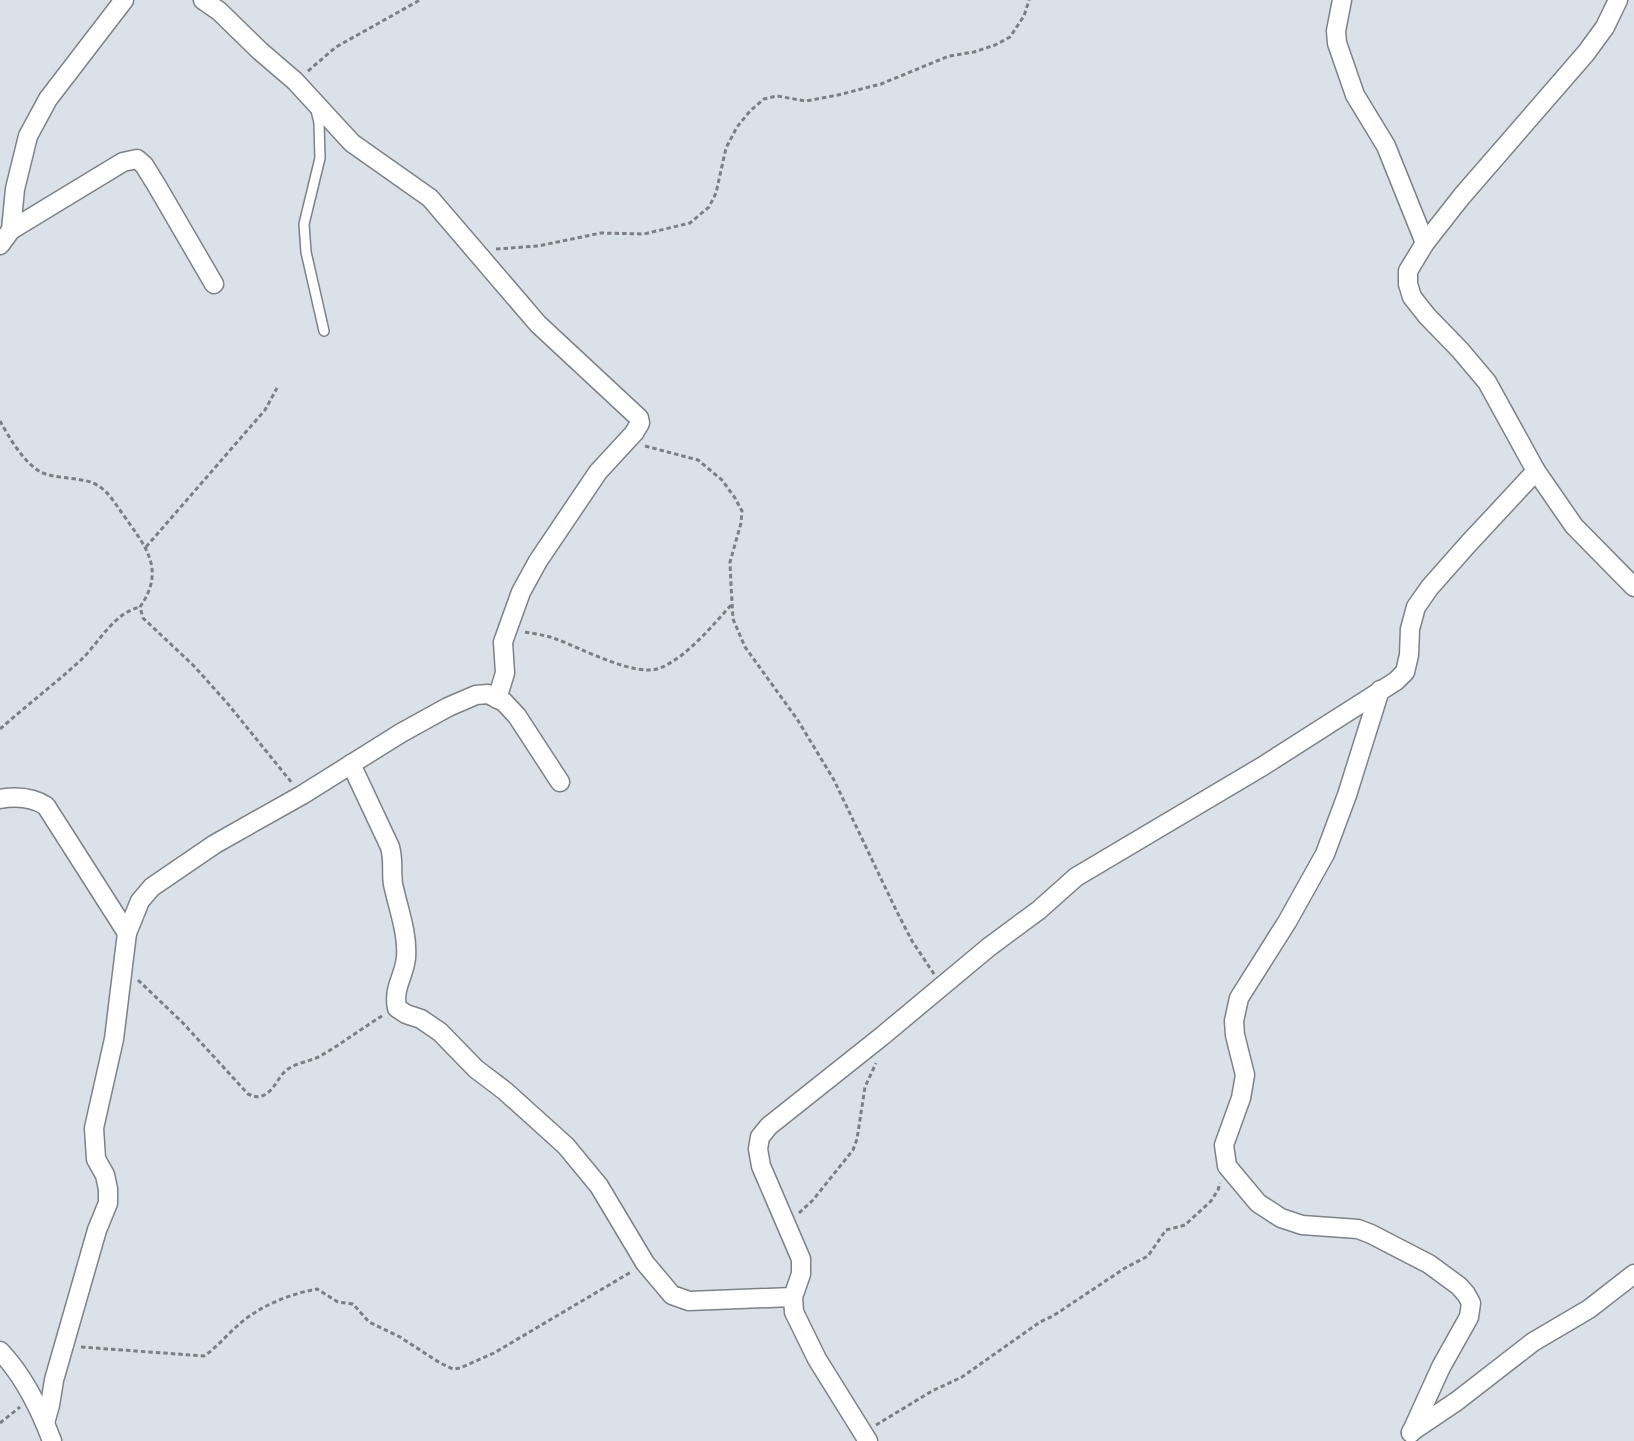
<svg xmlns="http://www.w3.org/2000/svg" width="1634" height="1441" font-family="Figtree,sans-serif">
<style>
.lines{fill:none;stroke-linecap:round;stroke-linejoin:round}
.service-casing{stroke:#7d8289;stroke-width:12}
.minor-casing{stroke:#7d8289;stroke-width:21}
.path{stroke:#7c8085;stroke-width:3;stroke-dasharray:4.5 3;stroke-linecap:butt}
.service{stroke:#fff;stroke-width:9}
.minor{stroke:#fff;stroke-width:18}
</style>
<rect width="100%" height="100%" fill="#dbe1e8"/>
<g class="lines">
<g class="service-casing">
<path id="service" d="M316,110L319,123L320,158L304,224L306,252L324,331"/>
</g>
<g class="minor-casing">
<g id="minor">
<path d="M203,0L219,11L260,51L295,81L352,143L430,198L538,324L639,418L640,423L634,433L598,472L538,561L521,592L503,642L505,673L497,699"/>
<path d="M1342,0L1336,31L1337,43L1355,95L1386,146L1425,243"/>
<path d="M1618,0L1605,27L1586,53L1462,196L1425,243L1408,271V284L1412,297L1427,316L1460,350L1487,382L1536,471L1574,526L1634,587"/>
<path d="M11,230L123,162L137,159L144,165L157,186L214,284"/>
<path d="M0,245L11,230L15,189L28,136L48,99L124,0"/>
<path d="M1380,690L1347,795L1325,854L1287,922L1239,998L1234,1021L1235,1035L1245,1075L1241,1098L1224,1145L1227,1166L1258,1203L1281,1218L1302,1225L1358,1229L1371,1234L1429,1264L1459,1286L1466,1294L1471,1303L1469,1317L1441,1367L1411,1433"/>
<path d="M351,764L390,847C394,862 391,871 393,884C398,908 408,933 406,958C404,977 393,987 397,1008L406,1014L421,1019L440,1032L476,1069L505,1091L566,1146L599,1186L645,1263L672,1295L689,1301L793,1297"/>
<path d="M0,799C17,796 32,797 46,806L127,933L114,1039L94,1128L96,1159L105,1175L108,1189V1203L97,1230L54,1380L50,1405L45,1423"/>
<path d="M127,933L140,901L152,887L215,844L302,795L401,733L448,707L476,695L488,694L504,702L517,716L560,782"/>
<path d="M0,1351C24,1376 40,1409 52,1441"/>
<path d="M1411,1432L1457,1401L1533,1342L1589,1309L1634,1274"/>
<path d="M868,1441L817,1359L794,1312L793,1297L801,1274V1259L761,1166L758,1149L760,1137L769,1126L881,1037L989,947L1039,910L1076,877L1263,766L1396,681L1405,672L1409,655L1410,629L1416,607L1430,587L1469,543L1536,471"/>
</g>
</g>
<g class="path">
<path d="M308,71L336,47L420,0"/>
<path d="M496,249L538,246L601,233L644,234L690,223L709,207L716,193L726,148L737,127L750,111L764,99L777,96L806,101L838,95L881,84L949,56L974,52L995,45L1010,37L1024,16L1029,0"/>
<path d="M0,421C9,437 21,458 36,469C50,480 76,476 93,483C107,489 114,502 122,513C144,545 167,568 140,607L143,618L194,666L228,704L292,783"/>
<path d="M645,446L698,460L722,480L735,498L742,511L741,523L730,562L731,585L733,619L745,647L797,719L834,780L896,910L912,941L934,974"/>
<path d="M146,547L265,410L277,388"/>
<path d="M525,632C535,634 546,635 556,639C581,648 636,678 660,668C687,657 713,625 732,604"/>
<path d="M0,729C27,705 56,683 82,659C100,641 114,613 140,607"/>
<path d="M138,980L183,1023L248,1094C253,1096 257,1098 262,1096C275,1091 277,1077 288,1069C296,1063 312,1061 322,1055C343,1043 362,1028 382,1016"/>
<path d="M799,1213L813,1200L853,1150L857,1139L865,1087L876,1063"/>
<path d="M81,1347L204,1356C216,1348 225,1337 236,1327C257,1307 289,1294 317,1289L338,1302L353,1304L369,1322L400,1337L440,1363L453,1369L460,1368L494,1353L631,1272"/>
<path d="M0,1423L20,1407"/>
<path d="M876,1425L932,1391L962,1377L1040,1322L1053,1316L1125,1268L1148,1256L1166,1230L1185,1225L1211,1201L1218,1190L1220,1183"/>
</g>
<use href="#service" class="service"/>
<use href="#minor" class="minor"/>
</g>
</svg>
